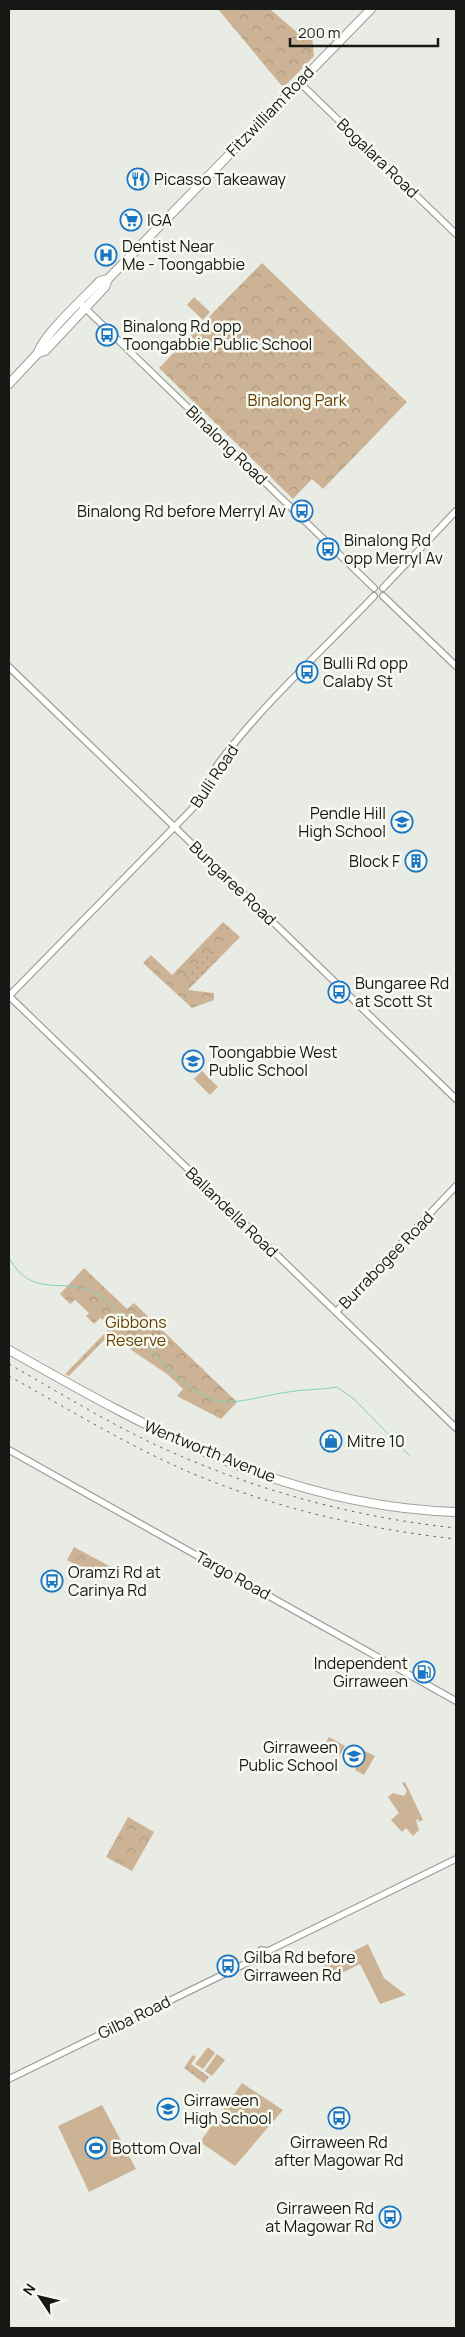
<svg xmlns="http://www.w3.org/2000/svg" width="465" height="2337" font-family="Manrope,sans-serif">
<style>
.grass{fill:#ccb395}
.forest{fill:url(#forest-crowns)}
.garden{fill:url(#garden-dots)}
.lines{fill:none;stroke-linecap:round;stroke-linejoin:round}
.stream{stroke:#85cfb9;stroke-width:1}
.minor-casing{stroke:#9c9f97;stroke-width:8}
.major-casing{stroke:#9c9f97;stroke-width:10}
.minor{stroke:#fff;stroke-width:5.5}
.major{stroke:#fff;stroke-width:8}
.rail{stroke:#61635e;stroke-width:1;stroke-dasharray:2.5 5;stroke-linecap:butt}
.labels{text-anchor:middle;stroke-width:5;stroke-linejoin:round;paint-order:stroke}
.street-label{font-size:16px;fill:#171815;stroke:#f7faf1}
.poi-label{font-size:16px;fill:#171815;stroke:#f7faf1;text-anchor:start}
.park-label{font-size:16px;fill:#663f00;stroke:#f7faf1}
</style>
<defs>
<pattern id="forest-crowns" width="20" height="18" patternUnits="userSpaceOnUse" patternTransform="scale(1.25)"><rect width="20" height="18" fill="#ccb395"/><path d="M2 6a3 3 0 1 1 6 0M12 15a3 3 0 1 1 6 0" fill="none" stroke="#ae9980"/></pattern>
<pattern id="garden-dots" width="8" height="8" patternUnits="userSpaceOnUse" patternTransform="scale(1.25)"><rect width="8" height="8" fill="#ccb395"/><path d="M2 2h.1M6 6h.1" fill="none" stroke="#ae9980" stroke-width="1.8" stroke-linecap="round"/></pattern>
</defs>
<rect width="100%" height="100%" fill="#e9ece4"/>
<g class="grass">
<path d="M194,297L210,312L203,320L187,305Z"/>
<path d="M202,1071L218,1087L210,1095L194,1079Z"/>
<path d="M329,1737L345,1746L340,1755L324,1746Z"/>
<path d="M365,1751L375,1756L364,1775L355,1770Z"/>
<path d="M405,1782L423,1820L419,1822L418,1819L416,1820L419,1830L413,1836L406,1828L402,1832L391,1820L399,1813L388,1797L393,1793L404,1796L407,1791L402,1783Z"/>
<path d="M368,1944L384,1978L406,1995L380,2004L360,1964L330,1979L323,1966Z"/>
<path d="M208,2047L215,2053L203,2069L195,2064Z"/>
<path d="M217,2054L225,2060L212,2076L205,2071Z"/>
<path d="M242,2083L283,2110L235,2166L200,2142Z"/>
<path d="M102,2105L136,2169L89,2192L58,2126Z"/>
</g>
<g class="forest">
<path d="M218,9H270L306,40L312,35L314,56L285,86L281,85Z"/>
<path d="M262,263L407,402L323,489L312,479L293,499L159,368Z"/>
<path d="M223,922L240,937L188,990L214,993V1000L192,1008L143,963L151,955L172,975Z"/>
<path d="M84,1268L127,1309L134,1303L237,1402L221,1419L177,1396L183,1389L167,1374L109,1335L69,1376L65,1374L112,1326L104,1318L103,1320L100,1318L94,1324L86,1316L89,1313L75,1300L70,1304L60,1294Z"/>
<path d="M74,1547L113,1568L105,1581L67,1560Z"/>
<path d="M128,1817L154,1832L132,1871L106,1857Z"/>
</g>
<g class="garden">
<path d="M212,951L218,957L192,984L186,978Z"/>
<path d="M193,2055L196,2057L191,2064L209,2077L204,2083L184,2068Z"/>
</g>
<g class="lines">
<path class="stream" d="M9,1258C33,1302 66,1274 99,1295C121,1309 137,1334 154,1353C169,1371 200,1400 224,1402C241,1403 271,1394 288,1392C305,1389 321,1390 337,1387L354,1399L410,1456"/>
<g class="minor-casing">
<g id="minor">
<path d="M299,82L456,234"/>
<path d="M83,306L374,588"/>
<path d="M383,588L456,511"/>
<path d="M383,596L456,666"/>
<path d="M9,667L456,1099"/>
<path d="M9,996L456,1428"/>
<path d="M9,996L192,809C204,794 209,775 221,760C266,701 323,650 374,596"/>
<path d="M336,1312L456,1186"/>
<path d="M9,1450L456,1701"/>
<path d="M268,1951L456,1859"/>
<path d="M259,1957L262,1959H267L268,1951"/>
<path d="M259,1957L261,1950L268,1951"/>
<path d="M9,2079L259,1957"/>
</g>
</g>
<g class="major-casing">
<g id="major">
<path d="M38,353C42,336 85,297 100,281L108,279"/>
<path d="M9,384L38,353L45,351L105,287L108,279L371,9"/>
<path d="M9,1350C152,1431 287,1507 456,1512"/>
</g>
</g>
<use href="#minor" class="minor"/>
<use href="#major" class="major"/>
<g class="rail">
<path d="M9,1364C58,1392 107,1422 158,1446C254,1490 352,1517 456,1528"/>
<path d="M9,1376C68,1409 127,1445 189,1472C274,1508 365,1529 456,1539"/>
</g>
</g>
<defs>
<g id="restaurant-ring" transform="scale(1.125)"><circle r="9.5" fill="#f7faf1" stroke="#1a75c2" stroke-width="1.5"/><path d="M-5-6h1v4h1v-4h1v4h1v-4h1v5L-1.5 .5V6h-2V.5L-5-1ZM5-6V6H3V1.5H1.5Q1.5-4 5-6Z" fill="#1a75c2"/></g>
<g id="supermarket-ring" transform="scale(1.125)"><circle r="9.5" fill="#f7faf1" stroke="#1a75c2" stroke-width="1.5"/><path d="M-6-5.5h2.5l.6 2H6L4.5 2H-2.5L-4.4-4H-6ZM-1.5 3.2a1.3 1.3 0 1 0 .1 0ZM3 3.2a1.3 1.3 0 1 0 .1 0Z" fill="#1a75c2"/></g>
<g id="hospital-ring" transform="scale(1.125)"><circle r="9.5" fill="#f7faf1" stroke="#1a75c2" stroke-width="1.5"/><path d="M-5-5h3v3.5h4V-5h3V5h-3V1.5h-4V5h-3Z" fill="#1a75c2"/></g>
<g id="bus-ring" transform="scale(1.125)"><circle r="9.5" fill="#f7faf1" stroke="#1a75c2" stroke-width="1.5"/><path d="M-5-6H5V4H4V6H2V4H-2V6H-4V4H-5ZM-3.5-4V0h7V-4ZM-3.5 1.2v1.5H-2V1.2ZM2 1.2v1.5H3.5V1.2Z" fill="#1a75c2"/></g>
<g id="school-ring" transform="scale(1.125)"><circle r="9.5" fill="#f7faf1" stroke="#1a75c2" stroke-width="1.5"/><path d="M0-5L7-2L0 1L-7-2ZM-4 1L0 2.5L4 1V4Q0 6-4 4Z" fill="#1a75c2"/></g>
<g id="building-ring" transform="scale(1.125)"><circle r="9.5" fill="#f7faf1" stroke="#1a75c2" stroke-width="1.5"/><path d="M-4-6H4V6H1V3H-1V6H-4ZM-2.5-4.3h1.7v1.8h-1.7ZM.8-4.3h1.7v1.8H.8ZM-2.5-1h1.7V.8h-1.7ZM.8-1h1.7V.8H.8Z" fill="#1a75c2"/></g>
<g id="shop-ring" transform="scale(1.125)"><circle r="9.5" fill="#f7faf1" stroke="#1a75c2" stroke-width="1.5"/><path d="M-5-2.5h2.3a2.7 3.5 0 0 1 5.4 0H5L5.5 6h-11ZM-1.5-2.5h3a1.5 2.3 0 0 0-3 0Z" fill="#1a75c2"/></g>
<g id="fuel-ring" transform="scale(1.125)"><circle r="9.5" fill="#f7faf1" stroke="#1a75c2" stroke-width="1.5"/><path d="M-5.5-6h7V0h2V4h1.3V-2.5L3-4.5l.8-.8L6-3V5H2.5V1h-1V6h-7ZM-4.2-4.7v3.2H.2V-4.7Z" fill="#1a75c2"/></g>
<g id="stadium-ring" transform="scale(1.125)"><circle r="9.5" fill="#f7faf1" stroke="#1a75c2" stroke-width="1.5"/><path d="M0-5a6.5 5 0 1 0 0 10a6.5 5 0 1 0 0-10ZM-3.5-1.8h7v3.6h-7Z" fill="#1a75c2"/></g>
</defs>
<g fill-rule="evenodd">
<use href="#restaurant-ring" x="138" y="179"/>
<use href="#supermarket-ring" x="131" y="220"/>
<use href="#hospital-ring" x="106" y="255"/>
<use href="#bus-ring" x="107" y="335"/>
<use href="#bus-ring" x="302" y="511"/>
<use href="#bus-ring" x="328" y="549"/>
<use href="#bus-ring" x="307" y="672"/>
<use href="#school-ring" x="402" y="822"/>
<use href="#building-ring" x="416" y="861"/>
<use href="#bus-ring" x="339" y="992"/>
<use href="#school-ring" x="193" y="1061"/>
<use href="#shop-ring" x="331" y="1441"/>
<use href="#bus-ring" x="52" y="1581"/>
<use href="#fuel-ring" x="424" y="1672"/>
<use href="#school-ring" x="354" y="1756"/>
<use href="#bus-ring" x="228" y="1966"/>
<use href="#school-ring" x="168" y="2109"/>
<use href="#bus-ring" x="339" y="2118"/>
<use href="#stadium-ring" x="96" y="2148"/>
<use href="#bus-ring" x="390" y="2217"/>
</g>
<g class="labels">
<g class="street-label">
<text transform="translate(270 111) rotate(-46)" y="6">Fitzwilliam Road</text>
<text transform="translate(378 158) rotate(44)" y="6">Bogalara Road</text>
<text transform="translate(227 445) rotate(44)" y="6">Binalong Road</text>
<text transform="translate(214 776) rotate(-56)" y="6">Bulli Road</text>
<text transform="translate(233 883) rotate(44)" y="6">Bungaree Road</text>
<text transform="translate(232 1212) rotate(44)" y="6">Ballandella Road</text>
<text transform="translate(386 1260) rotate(-46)" y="6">Burrabogee Road</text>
<text transform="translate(210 1451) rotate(22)" y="6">Wentworth Avenue</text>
<text transform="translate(233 1575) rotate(29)" y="6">Targo Road</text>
<text transform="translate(134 2017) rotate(-26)" y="6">Gilba Road</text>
</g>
<g class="poi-label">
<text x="154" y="185">Picasso Takeaway</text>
<text x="147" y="226">IGA</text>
<text x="122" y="252">Dentist Near<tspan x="122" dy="18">Me - Toongabbie</tspan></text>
<text x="123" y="332">Binalong Rd opp<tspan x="123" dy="18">Toongabbie Public School</tspan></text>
<text x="286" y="517" text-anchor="end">Binalong Rd before Merryl Av</text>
<text x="344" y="546">Binalong Rd<tspan x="344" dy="18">opp Merryl Av</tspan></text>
<text x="323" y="669">Bulli Rd opp<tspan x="323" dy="18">Calaby St</tspan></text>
<text x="386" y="819" text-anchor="end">Pendle Hill<tspan x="386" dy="18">High School</tspan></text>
<text x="400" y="867" text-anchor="end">Block F</text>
<text x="355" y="989">Bungaree Rd<tspan x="355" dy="18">at Scott St</tspan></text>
<text x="209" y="1058">Toongabbie West<tspan x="209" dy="18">Public School</tspan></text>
<text x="347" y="1447">Mitre 10</text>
<text x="68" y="1578">Oramzi Rd at<tspan x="68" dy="18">Carinya Rd</tspan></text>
<text x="408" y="1669" text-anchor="end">Independent<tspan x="408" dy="18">Girraween</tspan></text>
<text x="338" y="1753" text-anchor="end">Girraween<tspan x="338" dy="18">Public School</tspan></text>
<text x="244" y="1963">Gilba Rd before<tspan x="244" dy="18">Girraween Rd</tspan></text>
<text x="184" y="2106">Girraween<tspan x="184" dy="18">High School</tspan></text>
<text x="339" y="2148" text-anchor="middle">Girraween Rd<tspan x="339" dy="18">after Magowar Rd</tspan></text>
<text x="112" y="2154">Bottom Oval</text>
<text x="374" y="2214" text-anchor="end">Girraween Rd<tspan x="374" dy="18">at Magowar Rd</tspan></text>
</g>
<g class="park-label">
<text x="297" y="406">Binalong Park</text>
<text x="136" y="1328">Gibbons<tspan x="136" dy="18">Reserve</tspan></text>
</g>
</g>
<rect width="465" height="2337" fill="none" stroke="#171815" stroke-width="20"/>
<g transform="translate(40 2297) rotate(305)" stroke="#f7faf1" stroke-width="4" paint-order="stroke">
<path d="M0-4L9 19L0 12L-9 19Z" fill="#171815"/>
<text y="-8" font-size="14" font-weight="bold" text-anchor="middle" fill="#171815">N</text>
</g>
<path d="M290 38v8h148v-8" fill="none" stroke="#171815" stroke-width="2.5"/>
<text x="298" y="38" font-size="15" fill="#171815" stroke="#f7faf1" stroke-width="4" paint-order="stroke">200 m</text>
</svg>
